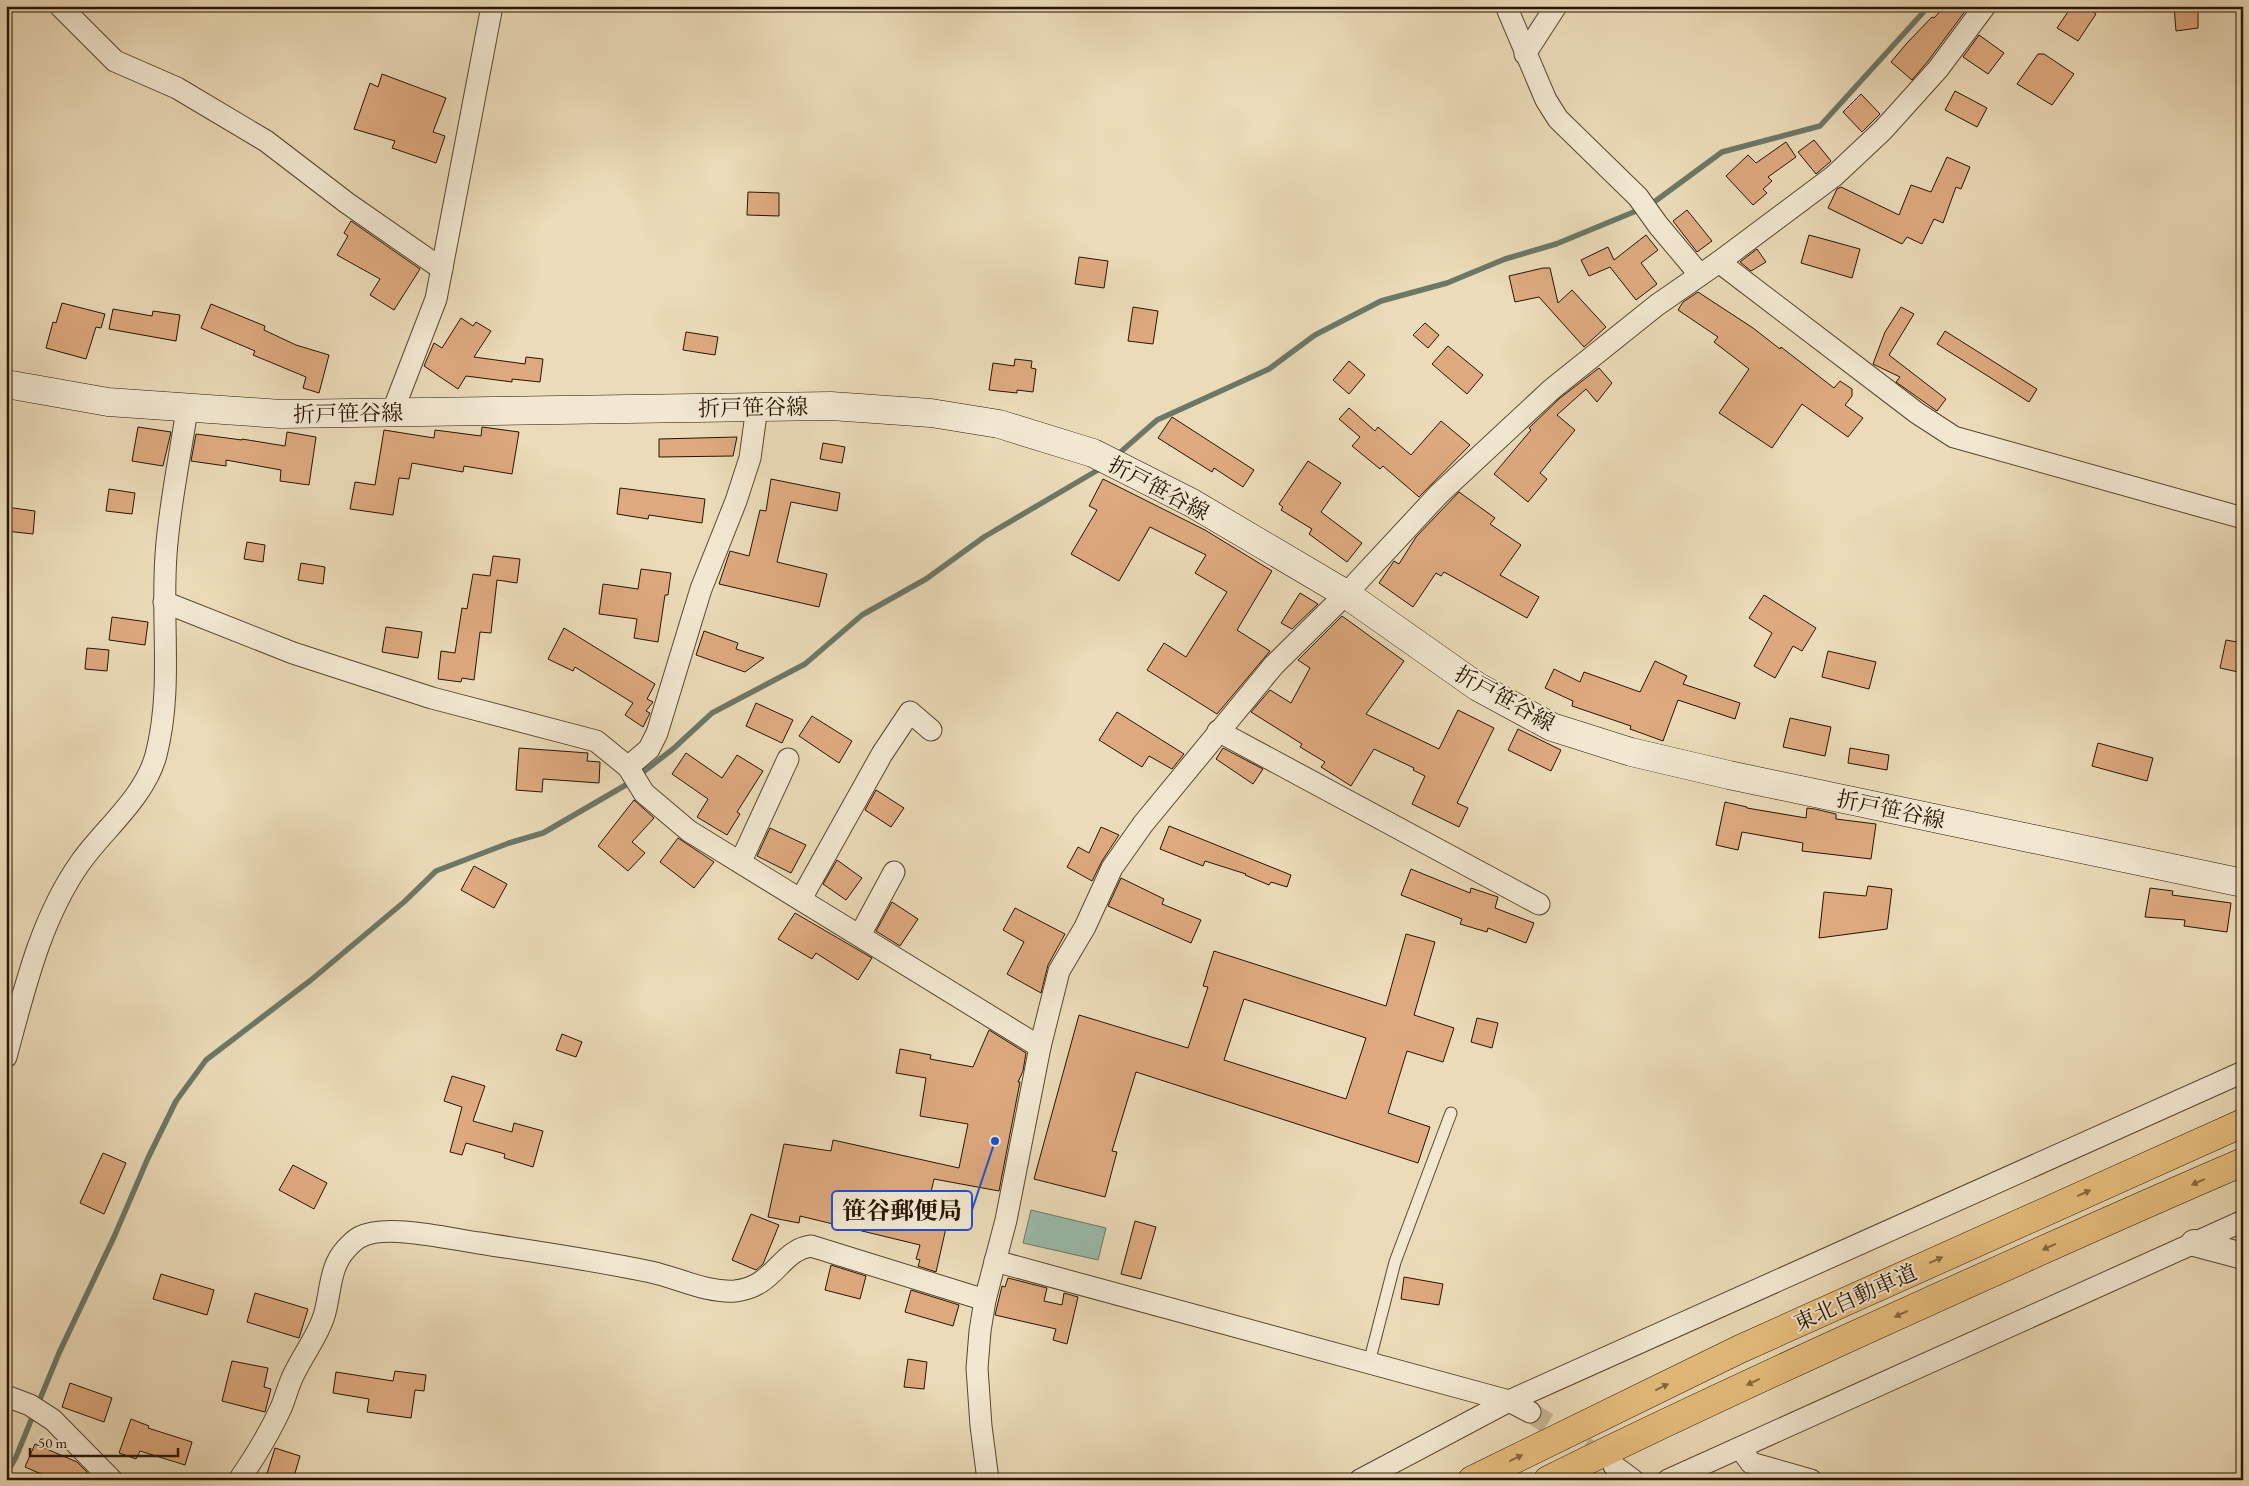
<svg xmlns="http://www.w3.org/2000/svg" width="2249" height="1486" font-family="'EB Garamond','Noto Serif JP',serif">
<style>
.water{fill:#99bbab;stroke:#6c7867}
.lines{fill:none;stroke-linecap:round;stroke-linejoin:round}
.stream{stroke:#6c7867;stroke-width:5.5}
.building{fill:#dea97f;stroke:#281400;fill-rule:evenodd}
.minor-tunnel{stroke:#c4b393;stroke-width:21;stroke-dasharray:21 11;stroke-linecap:butt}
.service-casing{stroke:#59462e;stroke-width:13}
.minor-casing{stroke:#59462e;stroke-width:23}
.tertiary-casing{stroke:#59462e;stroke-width:28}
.secondary-casing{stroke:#281400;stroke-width:29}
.motorway-casing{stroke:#281400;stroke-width:29}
.service{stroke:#f2e8d1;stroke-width:11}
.minor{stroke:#f2e8d1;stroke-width:21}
.tertiary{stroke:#f2e8d1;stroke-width:26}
.secondary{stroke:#f2e8d1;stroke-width:28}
.motorway{stroke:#e6be7c;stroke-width:28}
.oneway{fill:#87693e}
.labels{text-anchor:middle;stroke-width:4;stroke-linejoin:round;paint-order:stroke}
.street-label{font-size:22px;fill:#281400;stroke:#f2e8d1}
.leader{fill:none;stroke:#1d4ed8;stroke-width:2}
.callout-dot{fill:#1d4ed8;stroke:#f2e8d1;stroke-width:2}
.callout{fill:#f2e8d1;stroke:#1d4ed8;stroke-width:2}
.callout-label{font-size:24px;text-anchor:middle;font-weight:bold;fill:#281400}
</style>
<rect width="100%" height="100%" fill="#ebdbb8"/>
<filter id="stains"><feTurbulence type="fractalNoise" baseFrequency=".004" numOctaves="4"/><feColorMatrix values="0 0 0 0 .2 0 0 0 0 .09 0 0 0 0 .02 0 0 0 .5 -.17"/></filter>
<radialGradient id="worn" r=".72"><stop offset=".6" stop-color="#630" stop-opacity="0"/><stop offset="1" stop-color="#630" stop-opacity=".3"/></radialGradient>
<path class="water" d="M1031,1210L1106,1228L1098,1260L1023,1243Z"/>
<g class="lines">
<g class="stream">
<path d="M1650,205L1722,152L1820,126L1929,6"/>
<path d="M1116,456L1157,420L1269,369L1315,335L1381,301L1447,283L1505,259L1556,244L1641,209"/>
<path d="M638,776L673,749L712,713L805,664L862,615L926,579L984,537L1103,467"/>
<path d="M38,1404L59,1353L114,1237L148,1158L176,1101L206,1060L311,980L404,902L436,871L509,843L543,833L631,782"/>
<path d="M6,1475L16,1457L34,1413"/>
</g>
</g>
<g class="building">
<path d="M1945,6H1969L1928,61L1912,80L1891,62L1907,43L1932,17L1934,18Z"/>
<path d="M2072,6H2084L2096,14L2078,41L2057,28Z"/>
<path d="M2174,6H2198V28L2176,31Z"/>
<path d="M1979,35L2004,53L1988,74L1963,57Z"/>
<path d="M2038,54H2044L2074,74L2052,105L2017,84Z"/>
<path d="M382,74L446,98L433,132L445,136L436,163L392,148L395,141L354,129L370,83L378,87Z"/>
<path d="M1955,91L1987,108L1977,127L1945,110Z"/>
<path d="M1861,94L1880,114L1862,132L1843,112Z"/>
<path d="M1814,140L1831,161L1816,174L1798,152Z"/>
<path d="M1786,142L1796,157L1768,177L1772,181L1763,189L1767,193L1753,205L1726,176L1748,155L1756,163Z"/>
<path d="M1947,157L1970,167L1961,189L1956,187L1943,223L1934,219L1922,244L1907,237L1902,244L1828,208L1837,189L1841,187L1899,215L1911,185L1931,192Z"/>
<path d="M748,192L779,193V216L747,215Z"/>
<path d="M1687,210L1712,241L1697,252L1673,221Z"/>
<path d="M351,221L420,269L394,310L370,295L380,279L337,255L348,236L344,233Z"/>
<path d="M1646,235L1658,250L1641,263L1657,284L1636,300L1610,267L1589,276L1581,260L1608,247L1614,260Z"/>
<path d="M1809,235L1860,249L1852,278L1801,263Z"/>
<path d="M1757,249L1766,262L1751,271L1740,262Z"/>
<path d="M1079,257L1108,261L1104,288L1075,284Z"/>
<path d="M1543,268H1550L1558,303L1572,290L1606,327L1584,347L1539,297L1515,302L1509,276Z"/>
<path d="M1698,292L1753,328L1780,349L1781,347L1834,388L1840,381L1852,389V396L1845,405L1863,418L1848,437L1802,404L1772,448L1719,413L1749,369L1714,342L1718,337L1678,310L1683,302Z"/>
<path d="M62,303L105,314L101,328L96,327L86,359L46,348L53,322L56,323Z"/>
<path d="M211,304L265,326L264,330L296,345L329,355L319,393L303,388L306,377L253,355L255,351L201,328Z"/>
<path d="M1133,307L1158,311L1153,344L1128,341Z"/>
<path d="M1901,307L1914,314L1889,355L1946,399L1937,411L1896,382L1900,377L1873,364L1885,332Z"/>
<path d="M113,309L152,316L153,311L180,315L176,341L109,329Z"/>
<path d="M461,318L473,326L476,322L491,331L474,357L525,364L526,357L543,359L540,382L512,379V382L466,376L458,389L424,366L434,343L442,348Z"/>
<path d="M1425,323L1439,335L1428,348L1413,335Z"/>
<path d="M1945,331L2037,389L2029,402L1937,344Z"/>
<path d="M686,332L718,337L715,355L683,350Z"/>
<path d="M1448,346L1483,375L1467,394L1432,364Z"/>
<path d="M1015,359L1032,361L1031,368L1036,369L1033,392L1017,390V393L989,390L993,363L1014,366Z"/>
<path d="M1349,361L1365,375L1349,394L1333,380Z"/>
<path d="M1599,368L1612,383L1597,402L1586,389L1557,415L1575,430L1540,473L1547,479L1528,502L1494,474L1531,430L1529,428L1560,398Z"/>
<path d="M1349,408L1375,431L1378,427L1411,455L1441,421L1470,445L1419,497L1383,466L1380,469L1352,446L1360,437L1339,419Z"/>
<path d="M1172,417L1254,470L1243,487L1214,468L1212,472L1158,438Z"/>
<path d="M138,427L171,432L163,466L132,461Z"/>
<path d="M482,427L519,432L512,474L464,466L463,472L412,463L409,479L399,478L393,515L350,509L355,482L375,485L384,430L434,438L435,430L481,436Z"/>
<path d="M287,432L316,437L309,485L280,481L281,470L226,460V466L191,461L196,434L242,440V439L285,446Z"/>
<path d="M737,437L733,456L659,457V439Z"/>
<path d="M823,443L845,447L842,463L820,459Z"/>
<path d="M1308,461L1341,483L1321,512L1362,543L1347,562L1309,534L1312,529L1281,510L1283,507L1279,504Z"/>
<path d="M771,479L840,493L837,511L791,502L777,562L827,574L819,607L719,584L730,551L749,556L760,510L766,511Z"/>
<path d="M1103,479L1205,530L1272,571L1237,630L1270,651L1217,714L1147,670L1164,643L1186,657L1227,592L1195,573L1206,555L1150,527L1119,581L1071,554L1097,510L1089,506Z"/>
<path d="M620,488L705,499L702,523L649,515L648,519L617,514Z"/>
<path d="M109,489L135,493L132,514L106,511Z"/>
<path d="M1459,492L1495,518L1490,524L1521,545L1500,575L1539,597L1527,618L1444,572L1441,576L1436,573L1413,607L1379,583L1394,561L1399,564L1416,537Z"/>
<path d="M6,507L35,511L33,534L6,531Z"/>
<path d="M247,542L265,545L263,562L244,559Z"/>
<path d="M493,556L520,559L517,583L497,580L491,633L480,632L474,680L462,678L461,682L438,679L441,651L455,653L462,608L467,609L473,574L490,576Z"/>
<path d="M301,563L325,567L323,584L298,580Z"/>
<path d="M641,569L671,573L668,595H665L658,642L634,638L637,619L599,614L603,584L638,589Z"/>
<path d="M1300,593L1318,604L1292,629L1281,623Z"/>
<path d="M1764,595L1816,628L1802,651L1793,646L1775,678L1754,666L1772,633L1749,618Z"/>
<path d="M1342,616L1404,661L1366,714L1439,749L1458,710L1494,728L1457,803L1468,808L1459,827L1412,804L1425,776L1413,770L1414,768L1374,749L1351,786L1321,767L1325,762L1300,747L1302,744L1251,712L1270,690L1291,703L1310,668L1298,660Z"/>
<path d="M112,617L148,622L145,645L109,640Z"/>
<path d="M386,627L422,632L418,658L382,652Z"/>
<path d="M564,628L655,684L647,699L653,702L646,711L650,713L643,727L625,715L633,703L575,667L573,671L548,659Z"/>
<path d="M704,631L738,643L736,649L764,658L745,672L696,655Z"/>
<path d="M2226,640L2243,643V673L2220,668Z"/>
<path d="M87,648L109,650L107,671L85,669Z"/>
<path d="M1828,651L1876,662L1869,689L1822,677Z"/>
<path d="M1655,661L1687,676L1683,684L1740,703L1735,719L1678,700L1663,741L1630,729L1631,726L1572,706L1573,701L1545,688L1554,669L1580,682L1584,672L1640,692Z"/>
<path d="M756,703L793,720L782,743L746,726Z"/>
<path d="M1117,712L1184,754L1172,769L1149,756L1142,767L1099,740Z"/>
<path d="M812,716L852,741L839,763L799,736Z"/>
<path d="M1790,718L1831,727L1825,756L1783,747Z"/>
<path d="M1518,729L1561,750L1551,771L1508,750Z"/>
<path d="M2098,743L2153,758L2147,781L2092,766Z"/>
<path d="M519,748L588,753L587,761L600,762L599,783L543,779L542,792L516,790Z"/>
<path d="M1223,748L1263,769L1253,784L1216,759Z"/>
<path d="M1850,748L1889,755L1887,770L1848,763Z"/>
<path d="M686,753L722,778L737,755L763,771L737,812L740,814L727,835L697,817L708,799L672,774Z"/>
<path d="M876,790L904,808L891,827L865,810Z"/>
<path d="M634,800L654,818L632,842L645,853L628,871L598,846Z"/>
<path d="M1725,802L1747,807V808L1806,818L1807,808L1815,809L1836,814V819L1876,824L1871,859L1802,851L1803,843L1742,832L1738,850L1716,845Z"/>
<path d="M1169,826L1291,875L1287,887L1271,882L1269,885L1245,875L1246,874L1205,861L1203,866L1160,849Z"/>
<path d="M1101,827L1119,835L1102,861L1092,881L1067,867L1078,847L1089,853Z"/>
<path d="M770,828L806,845L791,873L757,856Z"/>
<path d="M678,838L714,862L694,888L660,862Z"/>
<path d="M837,860L862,878L846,900L823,884Z"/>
<path d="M474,866L507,884L494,908L461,890Z"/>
<path d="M1411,869L1470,893L1471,888L1498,897L1495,908L1534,923L1526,943L1488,928L1487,932L1460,924L1462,919L1401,895Z"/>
<path d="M1121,878L1164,899L1162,904L1201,920L1191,943L1108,906Z"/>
<path d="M1868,886L1892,889L1887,929L1819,938L1824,892L1866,896Z"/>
<path d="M2150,888L2173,891L2172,895L2231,903L2227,932L2184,926L2185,920L2145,917Z"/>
<path d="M892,902L918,919L900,946L876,931Z"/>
<path d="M1015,908L1065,934L1048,965L1041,993L1007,974L1024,942L1003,930Z"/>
<path d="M795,913L872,958L858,980L816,953L812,959L778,939Z"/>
<path d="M1406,934L1435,942L1414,1015L1454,1028L1443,1062L1407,1051L1388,1113L1430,1127L1418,1163L1136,1072L1112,1151L1117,1152L1105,1197L1034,1179L1079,1015L1188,1048L1208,987L1203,986L1214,951L1386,1006ZM1244,999L1366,1038L1346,1099L1224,1060Z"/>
<path d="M1477,1018L1498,1023L1492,1048L1471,1042Z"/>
<path d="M989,1030L1026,1053L1023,1071L1018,1082H1020L999,1191L934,1179L924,1223L946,1228L936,1272L918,1266L920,1260L916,1259L920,1245L800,1216L799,1223L768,1217L784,1144L831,1151L833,1140L959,1168L968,1124L920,1116L926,1078L896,1073L900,1049L931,1055L930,1059L973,1067Z"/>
<path d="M562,1034L582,1042L576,1057L556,1050Z"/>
<path d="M452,1076L485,1086L473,1121L512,1132L514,1123L543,1131L533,1167L504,1158L505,1154L466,1143L462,1155L450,1152L462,1107L444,1101Z"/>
<path d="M103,1153L126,1163L104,1214L80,1203Z"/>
<path d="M293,1165L327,1183L314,1209L279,1190Z"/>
<path d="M751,1214L779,1225L763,1264L756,1270L732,1260Z"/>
<path d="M1135,1221L1156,1227L1141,1279L1121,1274Z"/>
<path d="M831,1265L866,1276L860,1299L825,1290Z"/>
<path d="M161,1274L214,1290L207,1315L153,1299Z"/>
<path d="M1404,1277L1443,1284L1439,1305L1401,1299Z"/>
<path d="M1008,1278L1047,1288L1044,1301L1062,1305L1064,1293L1078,1297L1067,1344L1053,1340L1056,1329L995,1315L1002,1286L1005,1287Z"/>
<path d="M911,1290L959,1305L953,1326L905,1312Z"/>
<path d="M255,1293L308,1309L299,1338L247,1322Z"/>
<path d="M908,1359L927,1362L924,1389L904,1387Z"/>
<path d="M232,1361L268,1368L264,1387L271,1389L265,1412L222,1401Z"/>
<path d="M395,1371L426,1375L424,1391L415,1390L411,1418L367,1412L369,1399L333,1393L336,1372L393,1381Z"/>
<path d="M70,1383L112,1398L104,1422L62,1407Z"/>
<path d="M131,1419L149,1426L148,1428L192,1442L185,1465L140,1451L136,1459L119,1453Z"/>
<path d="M35,1444L77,1462L87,1472L84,1480H55L25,1467Z"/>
<path d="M275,1448L300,1456L293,1480H265Z"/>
</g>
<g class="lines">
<path class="minor-tunnel" d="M1530,1412L1608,1462"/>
<g class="service-casing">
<path id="service" d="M1369,1363L1395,1262L1451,1113"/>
</g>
<g class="minor-casing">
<g id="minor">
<path d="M60,6L115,61L177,88L266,141L347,203L442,269"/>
<path d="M1506,6L1546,100L1558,119L1638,197L1658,225L1700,275"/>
<path d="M1525,54L1556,6"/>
<path d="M1719,262L1917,413L1954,437L2243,518"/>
<path d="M392,413L436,299L492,6"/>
<path d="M164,602L293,653L432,698L596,741L628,767L644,793L689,831L1040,1047"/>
<path d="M1218,731L1539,904"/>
<path d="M628,767L649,749L657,733L701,589L736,501L750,458L757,407"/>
<path d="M741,861L788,759"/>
<path d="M801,899L882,754L910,712L931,730"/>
<path d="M860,935L894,872"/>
<path d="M6,1057C24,991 40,920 80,863C104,829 145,797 156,755C173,690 161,621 166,555C169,507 180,457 187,409"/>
<path d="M995,1261L1509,1401L1530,1412"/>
<path d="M6,1396L30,1405L53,1420L112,1480"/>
<path d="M1740,1448L1751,1463L1811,1480"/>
<path d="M1614,1466L1633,1480"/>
<path d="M239,1480C255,1457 269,1434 281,1408C286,1396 289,1382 296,1370C305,1352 318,1335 324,1316C331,1293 329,1267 346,1249C350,1245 355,1239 360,1237C386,1223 450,1239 479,1243C537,1252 594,1260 651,1272C678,1278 707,1293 735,1291C775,1287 780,1250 811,1246L985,1300"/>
<path d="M988,1480L981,1426L977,1368L980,1331L985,1300L1006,1220L1040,1047L1059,971L1085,927L1112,868L1143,824L1274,665L1346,594L1439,494L1552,389L1657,305L1719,262L1834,176L1883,130L1938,69L1985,6"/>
<path d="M1360,1480L1509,1401L2243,1072"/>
<path d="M1668,1480L2243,1221"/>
</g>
</g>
<g class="tertiary-casing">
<path id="tertiary" d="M2194,1243L2243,1256"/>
</g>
<g class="secondary-casing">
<path id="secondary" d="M6,384L108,402L281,414L831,406L931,413L999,424L1093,453L1192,503L1346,594L1478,687L1552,727L1631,752L1729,775L2243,883"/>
</g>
<g class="motorway-casing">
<g id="motorway">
<path d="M1472,1480L1740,1349L2243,1123"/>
<path d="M1548,1480C1642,1433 1737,1389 1833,1345C1969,1283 2105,1221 2243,1162"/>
</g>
</g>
<use href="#service" class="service"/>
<use href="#minor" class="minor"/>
<use href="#tertiary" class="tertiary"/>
<use href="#secondary" class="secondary"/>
<use href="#motorway" class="motorway"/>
</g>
<defs><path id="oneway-solid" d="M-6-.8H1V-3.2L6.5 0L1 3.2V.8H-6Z" transform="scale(1.25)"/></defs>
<g class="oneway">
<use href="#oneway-solid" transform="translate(2198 1182) rotate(157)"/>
<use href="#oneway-solid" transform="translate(2084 1193) rotate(-24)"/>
<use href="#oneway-solid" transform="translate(2049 1247) rotate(156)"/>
<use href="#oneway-solid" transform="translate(1936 1260) rotate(-24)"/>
<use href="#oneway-solid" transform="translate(1901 1314) rotate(155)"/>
<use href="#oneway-solid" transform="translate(1753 1382) rotate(155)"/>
<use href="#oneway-solid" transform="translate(1662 1387) rotate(-26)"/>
<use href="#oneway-solid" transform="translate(1516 1458) rotate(-26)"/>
</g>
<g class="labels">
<g class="street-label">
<text transform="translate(753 407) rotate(-1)" y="8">折戸笹谷線</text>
<text transform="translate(348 413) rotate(-1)" y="8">折戸笹谷線</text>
<text transform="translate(1159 488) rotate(28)" y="8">折戸笹谷線</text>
<text transform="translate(1505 698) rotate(29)" y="8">折戸笹谷線</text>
<text transform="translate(1891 809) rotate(12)" y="8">折戸笹谷線</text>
<text transform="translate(1855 1297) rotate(-24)" y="8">東北自動車道</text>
</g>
</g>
<path class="leader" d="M995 1141L972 1210"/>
<circle class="callout-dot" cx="995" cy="1141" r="5"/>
<rect class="callout" x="832" y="1191" width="140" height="39" rx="5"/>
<g class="callout-label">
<text x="902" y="1219">笹谷郵便局</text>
</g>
<rect width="2249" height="1486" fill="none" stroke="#ebdbb8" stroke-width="25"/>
<rect x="8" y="8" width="2234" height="1471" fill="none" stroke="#281400" stroke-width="2.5"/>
<rect x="12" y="12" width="2224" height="1461" fill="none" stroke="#281400"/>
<path d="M30 1448v8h148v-8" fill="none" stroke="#281400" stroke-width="2.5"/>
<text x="38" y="1448" font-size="15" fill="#281400" stroke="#f2e8d1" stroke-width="4" paint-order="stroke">50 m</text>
<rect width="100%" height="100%" filter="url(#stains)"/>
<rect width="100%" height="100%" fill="url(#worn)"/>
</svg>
